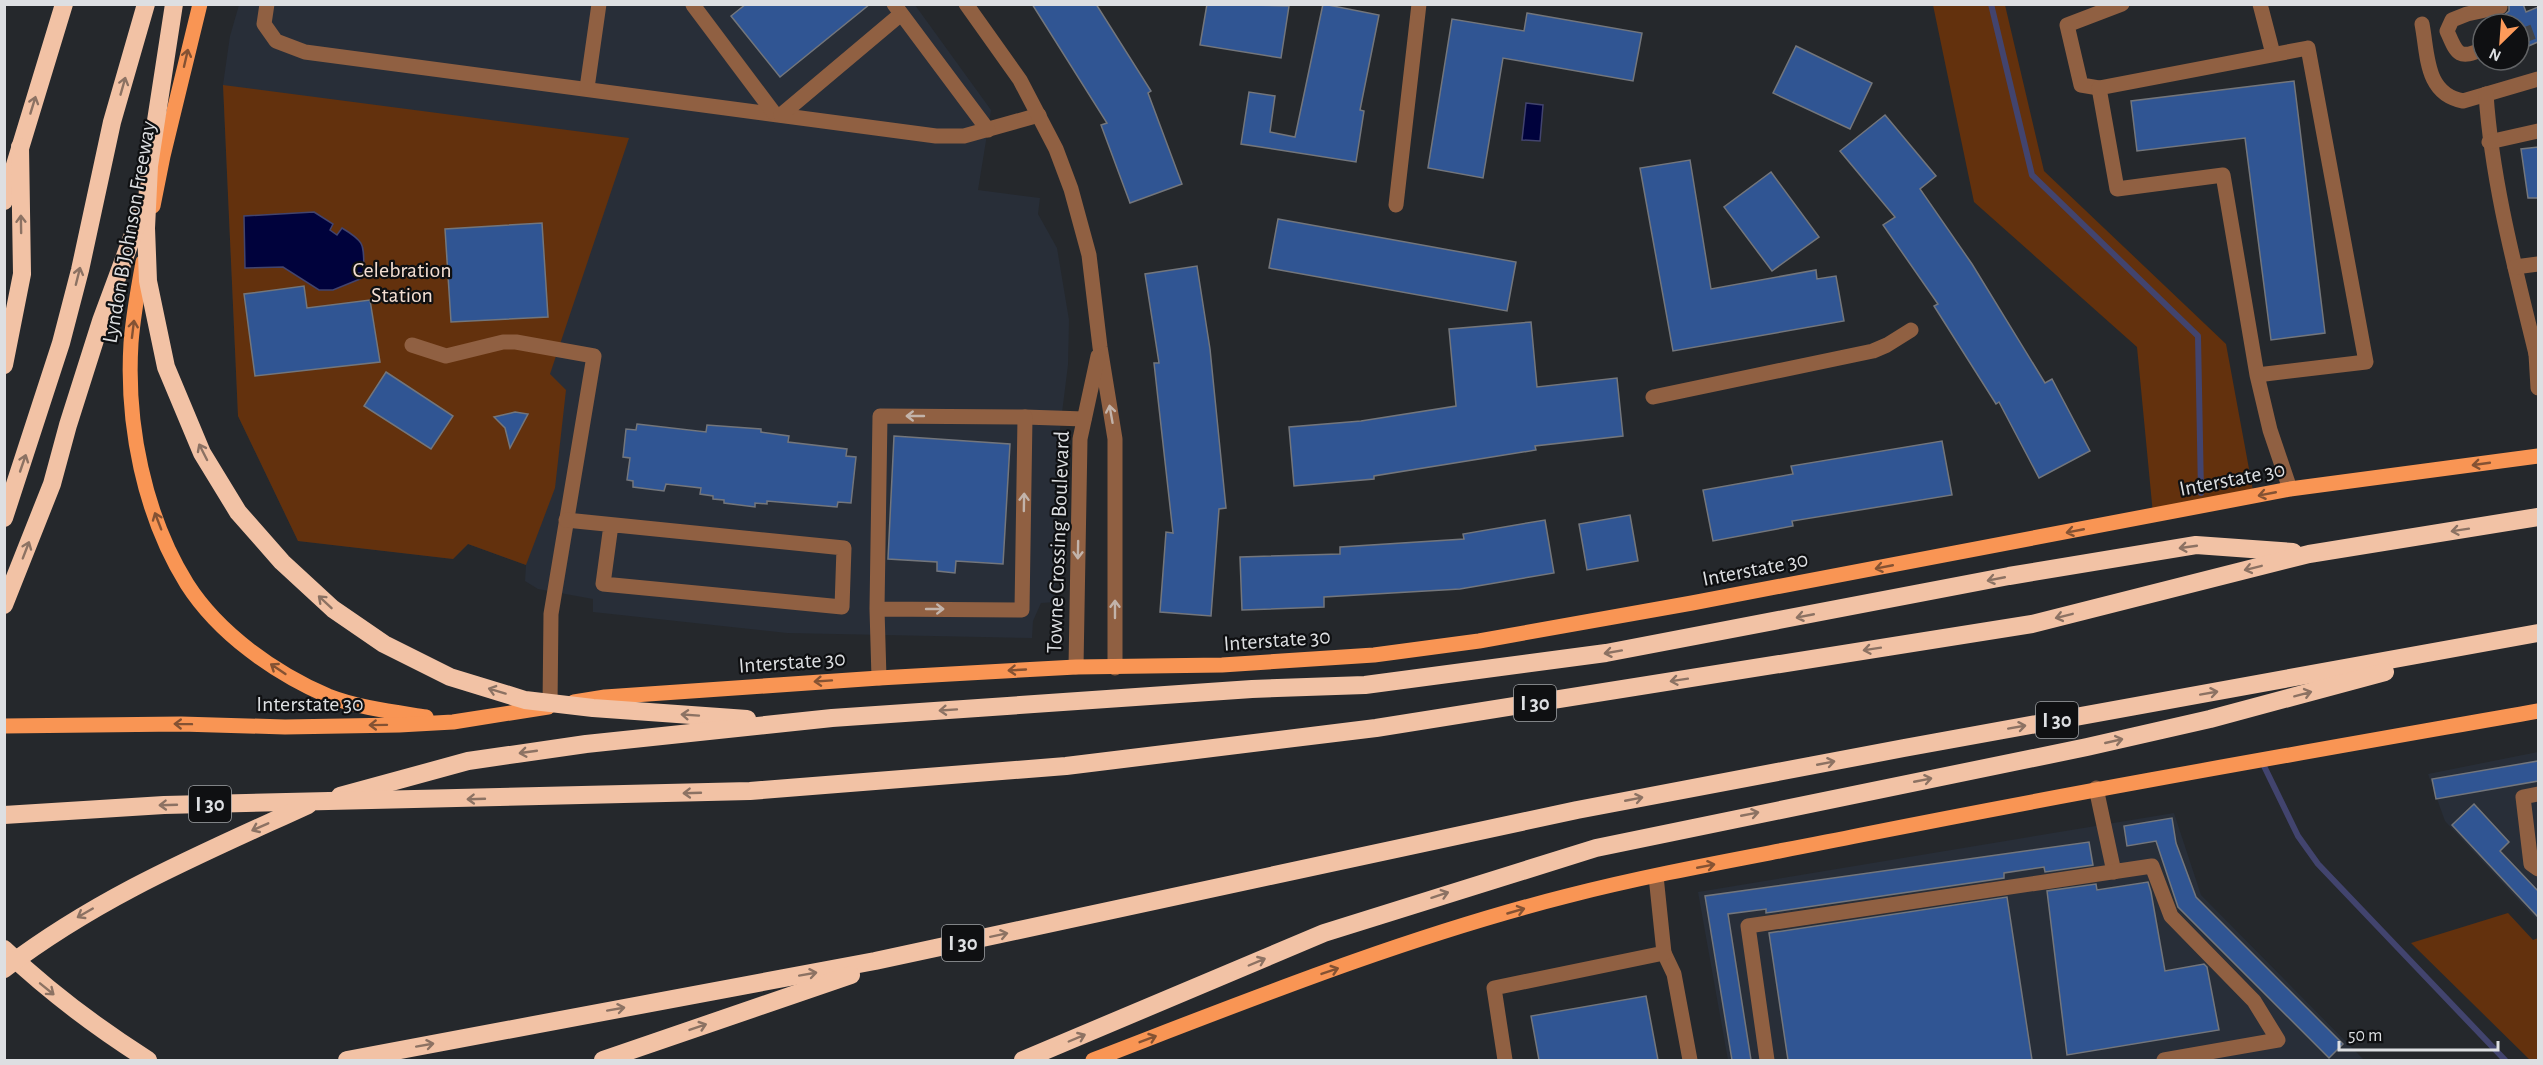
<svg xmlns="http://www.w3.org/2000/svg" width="2543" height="1065" font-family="'Alegreya Sans',sans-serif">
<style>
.built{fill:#282e38}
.green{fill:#63310d}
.water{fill:#00023c;stroke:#42446e;stroke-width:1.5}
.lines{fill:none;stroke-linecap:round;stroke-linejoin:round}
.stream{stroke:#42446e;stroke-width:6}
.building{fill:#305593;stroke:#73767c;stroke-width:1.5}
.minor-tunnel{stroke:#414347;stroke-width:15;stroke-dasharray:15 8;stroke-linecap:butt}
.minor{stroke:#906042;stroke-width:15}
.major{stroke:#f99554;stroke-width:15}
.highway{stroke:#f2c2a5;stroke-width:18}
.oneway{stroke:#845233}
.oneway2{stroke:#8c7263}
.oneway3{stroke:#c2b3aa}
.labels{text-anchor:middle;stroke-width:4.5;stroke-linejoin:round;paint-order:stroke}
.shield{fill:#0f1012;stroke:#9fa1a4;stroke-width:1.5}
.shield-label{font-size:21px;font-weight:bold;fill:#dddfe2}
.street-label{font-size:22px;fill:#dddfe2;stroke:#0f1012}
.park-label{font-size:22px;fill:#f4dfd3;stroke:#0f1012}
</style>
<rect width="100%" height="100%" fill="#25282c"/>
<g class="built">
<path d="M239,5H915L991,110L978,190L1040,198L1038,214L1057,248L1069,320L1068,365L1058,445L1055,602L1041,603L1033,621L1032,638L787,633L593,612V599L538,589L525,581L526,565L468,544L453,559L298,541L238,416L223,85L230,36Z"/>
<path d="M2538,752V921L2445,821L2428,774Z"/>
<path d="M2174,813L2201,895L2363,1059L1728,1060L1698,892Z"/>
</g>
<g class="green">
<path d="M1933,5H2005L2044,171L2226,344L2254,496L2153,514L2137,347L1974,202Z"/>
<path d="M223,85L629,138L550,374L566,390L555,488L526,565L468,544L453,559L298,541L238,416Z"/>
<path d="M2508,913L2533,940L2538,938V1060H2530L2411,943Z"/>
</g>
<g class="water">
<path d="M1526,103L1543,105L1540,141L1522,140Z"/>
<path d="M314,212L333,224L330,230L337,235L342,228C367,243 363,245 364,273H358L360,279L333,290H319L283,267L245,268L244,216Z"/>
</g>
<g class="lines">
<g class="stream">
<path d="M1991,4L2032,175L2198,336L2201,493"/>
<path d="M2263,764L2298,836L2318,864L2505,1060"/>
</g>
</g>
<g class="building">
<path d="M746,4H870L780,77L731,16Z"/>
<path d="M1032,4H1096L1151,91L1148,93L1182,184L1130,203L1101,125L1107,123Z"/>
<path d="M1207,4L1289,6L1281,58L1200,45Z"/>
<path d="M1323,4L1379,15L1360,110L1364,111L1356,162L1241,144L1249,92L1275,96L1270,132L1295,137Z"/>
<path d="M2509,4H2523L2526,12L2538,7V42L2519,50V24H2506L2503,16L2509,11Z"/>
<path d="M1527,13L1642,33L1633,81L1503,58L1483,178L1428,168L1452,19L1524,31Z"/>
<path d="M1796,46L1872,83L1850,129L1773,93Z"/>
<path d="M2294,81L2325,333L2271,340L2245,138L2137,151L2131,101Z"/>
<path d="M1885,115L1936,176L1920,189L1972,264L2045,383L2052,379L2090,451L2039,478L1999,402L1996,404L1934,306L1938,304L1883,225L1895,217L1840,151Z"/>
<path d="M2538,147V198H2528L2521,149Z"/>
<path d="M1690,160L1711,289L1816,270L1817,279L1836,276L1844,321L1673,351L1640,168Z"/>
<path d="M1771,172L1819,237L1772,271L1724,207Z"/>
<path d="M1278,219L1516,262L1507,311L1269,268Z"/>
<path d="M542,223L548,317L451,322L445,229Z"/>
<path d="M1197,266L1210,349L1226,508L1219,509L1211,616L1160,612L1166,532L1173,533L1154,363H1159L1145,274Z"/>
<path d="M304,286L307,308L370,300L380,362L255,376L244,294Z"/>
<path d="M1531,322L1537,387L1617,378L1623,436L1535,446L1536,450L1374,476V479L1294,486L1289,427L1361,421L1456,406L1449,329Z"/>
<path d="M386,372L453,416L431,449L364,406Z"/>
<path d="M515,412L528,414L510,448L505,428L494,417Z"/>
<path d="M637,424L706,432L707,425L761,429V432L789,436L788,442L847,449L846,456L856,457L851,503L838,502L837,507L767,501V504L755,503V507L724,503V500L713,499V496L700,494L701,488L666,484L664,491L633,487V481L627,480L630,458L623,457L626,429L636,430Z"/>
<path d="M894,436L1010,444L1003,564L956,561L955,573L937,571V562L888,559Z"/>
<path d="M1942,441L1952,495L1792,521L1793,526L1713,541L1703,490L1793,474L1791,466Z"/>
<path d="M1630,515L1638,561L1587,570L1579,524Z"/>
<path d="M1545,520L1554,573L1460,589L1324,597V607L1242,610L1240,557L1340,554V547L1464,539L1463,534Z"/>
<path d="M2538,761V781L2436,799L2432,779Z"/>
<path d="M2474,804L2509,842L2500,851L2538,891V917L2452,825Z"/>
<path d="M2172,818L2176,843L2196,897L2343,1044L2329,1058L2178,907L2156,841L2127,846L2124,826Z"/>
<path d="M2089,842L2093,865L2045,872L2044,867L2004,873V878L1766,913V909L1728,914L1751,1060H1732L1705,896Z"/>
<path d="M2148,882L2151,892L2165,971L2204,964L2207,967L2219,1030L2067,1055L2047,891L2096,884L2097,890Z"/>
<path d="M2007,897L2032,1060H1788L1769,933Z"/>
<path d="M1646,996L1658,1060H1539L1531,1016Z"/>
</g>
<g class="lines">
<path class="minor-tunnel" d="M2519,37L2538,30"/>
<g class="minor">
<path d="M267,4L264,24L276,41L305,52L936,136H964L1039,115"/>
<path d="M894,4L988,130"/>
<path d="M966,4L1020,80L1056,149L1071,189L1089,255L1100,347L1115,439V668"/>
<path d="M2260,4L2273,54"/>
<path d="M693,5L774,113"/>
<path d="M2422,24C2428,55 2425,94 2463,101L2538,79"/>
<path d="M2483,49C2458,60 2457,54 2447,31L2452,20L2467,14L2500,7"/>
<path d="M587,88L599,4"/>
<path d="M2099,88L2081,85L2067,25L2122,4"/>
<path d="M2486,94C2492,182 2515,268 2536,354"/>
<path d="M781,115L901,14"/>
<path d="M2489,142L2538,131"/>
<path d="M1396,205L1419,4"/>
<path d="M2515,267L2538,264"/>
<path d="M412,345L446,356L503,342H516L594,356L551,614L550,706"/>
<path d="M2538,353L2536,354L2538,388"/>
<path d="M2257,375L2366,362L2308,48L2099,88L2117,189L2223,175L2257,375L2270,430L2290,489"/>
<path d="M1653,397L1873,351L1887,345L1911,330"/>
<path d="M1025,417L1084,419"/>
<path d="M566,520L844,548L842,607L603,584L611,525"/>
<path d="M877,609L1022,610L1025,417L880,416L877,609L879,678"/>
<path d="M1076,667L1080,439L1098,356"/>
<path d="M2096,788L2114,872"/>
<path d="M2538,794L2523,797L2531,864L2538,869"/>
<path d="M1664,953L1674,974L1690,1060"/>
<path d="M1505,1060L1494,988L1664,953L1656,876"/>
<path d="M1767,1060L1748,926L2152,866L2171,916L2254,1001L2278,1040L2164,1060"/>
</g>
<g class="major">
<path d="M153,206L163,156L200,4"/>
<path d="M143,262C138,289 133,316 131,343C126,424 144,515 187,584C219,634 275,673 328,696C359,708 394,712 426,717"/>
<path d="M574,702L605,697L879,678L1076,667L1222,665L1374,655L1479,641L1692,603L2290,489L2538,456"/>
<path d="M4,726L181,724L285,727L399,725L453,722L548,707"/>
<path d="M1093,1060C1249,1000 1405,937 1567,896C1664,871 1763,855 1861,835C2086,790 2312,751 2538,711"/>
</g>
<g class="highway">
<path d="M174,4L149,166L146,228L148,281L166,367L202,453L238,512L282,562L333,609L384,644L450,677L525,700L593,708L747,719"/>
<path d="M4,201L64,4"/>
<path d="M4,365L22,274L20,147"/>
<path d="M4,518L61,343L80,270L112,122L146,4"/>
<path d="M4,605L52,484L68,425L101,321L141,213"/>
<path d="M340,796L468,761L586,744L832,718L1252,689L1365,685L1606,653L2009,576L2196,545L2293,552"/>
<path d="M4,815L164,805L750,791L1066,766L1376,728L2032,624L2309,554L2538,517"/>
<path d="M4,949C49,992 96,1027 148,1060"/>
<path d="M4,969C100,896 199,855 308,805"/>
<path d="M347,1060L875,961L1577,810L1904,748L2538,633"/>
<path d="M603,1060L851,975"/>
<path d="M1023,1060L1324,933L1596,848L2087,747L2210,719L2385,672"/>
</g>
</g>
<defs><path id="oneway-shaft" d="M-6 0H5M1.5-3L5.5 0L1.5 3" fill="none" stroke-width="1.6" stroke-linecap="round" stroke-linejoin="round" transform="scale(1.5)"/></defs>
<g class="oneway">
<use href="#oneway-shaft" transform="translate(186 58) rotate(-77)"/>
<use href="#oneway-shaft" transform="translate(133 329) rotate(-83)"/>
<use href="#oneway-shaft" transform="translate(2481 464) rotate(172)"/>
<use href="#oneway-shaft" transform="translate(2267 494) rotate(169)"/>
<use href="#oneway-shaft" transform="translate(158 521) rotate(-111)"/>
<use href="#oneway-shaft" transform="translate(2075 531) rotate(169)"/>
<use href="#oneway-shaft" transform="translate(1884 567) rotate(169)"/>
<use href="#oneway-shaft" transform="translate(278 669) rotate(-146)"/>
<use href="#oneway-shaft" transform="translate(1017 670) rotate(177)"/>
<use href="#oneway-shaft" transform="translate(823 681) rotate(176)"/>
<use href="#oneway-shaft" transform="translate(183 724) rotate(-179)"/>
<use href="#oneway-shaft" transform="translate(378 725) rotate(179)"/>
<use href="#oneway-shaft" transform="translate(1706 866) rotate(-11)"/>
<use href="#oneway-shaft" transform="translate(1516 911) rotate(-16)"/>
<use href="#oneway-shaft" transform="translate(1330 971) rotate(-19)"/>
<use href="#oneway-shaft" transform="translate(1148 1039) rotate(-21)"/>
</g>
<g class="oneway2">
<use href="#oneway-shaft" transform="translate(123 86) rotate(-74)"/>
<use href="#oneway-shaft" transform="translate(33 105) rotate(-73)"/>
<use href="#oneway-shaft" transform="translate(21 224) rotate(-91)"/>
<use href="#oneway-shaft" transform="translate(78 276) rotate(-76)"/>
<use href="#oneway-shaft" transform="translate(203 452) rotate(-117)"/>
<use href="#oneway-shaft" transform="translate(23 463) rotate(-71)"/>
<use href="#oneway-shaft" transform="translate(2460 530) rotate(171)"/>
<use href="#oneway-shaft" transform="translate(2188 547) rotate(172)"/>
<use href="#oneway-shaft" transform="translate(26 550) rotate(-69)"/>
<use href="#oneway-shaft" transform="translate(2253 568) rotate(166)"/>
<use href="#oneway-shaft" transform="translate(1996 579) rotate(169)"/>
<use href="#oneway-shaft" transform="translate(325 602) rotate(-137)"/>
<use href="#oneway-shaft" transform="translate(1805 616) rotate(169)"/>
<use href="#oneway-shaft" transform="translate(2064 616) rotate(166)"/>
<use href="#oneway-shaft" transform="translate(1872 649) rotate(171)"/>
<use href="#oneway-shaft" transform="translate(1613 652) rotate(170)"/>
<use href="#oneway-shaft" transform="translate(1679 680) rotate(171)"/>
<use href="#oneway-shaft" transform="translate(497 691) rotate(-163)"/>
<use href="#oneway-shaft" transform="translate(2209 693) rotate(-10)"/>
<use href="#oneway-shaft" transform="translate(2303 694) rotate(-15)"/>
<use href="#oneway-shaft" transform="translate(948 710) rotate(176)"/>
<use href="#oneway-shaft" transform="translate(690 715) rotate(-176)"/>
<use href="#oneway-shaft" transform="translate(2017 727) rotate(-10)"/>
<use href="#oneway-shaft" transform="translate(2114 741) rotate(-13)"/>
<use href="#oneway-shaft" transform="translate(528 752) rotate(172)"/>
<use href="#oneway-shaft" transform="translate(1826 763) rotate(-11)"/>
<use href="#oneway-shaft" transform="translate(1923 780) rotate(-11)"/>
<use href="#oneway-shaft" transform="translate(692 793) rotate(178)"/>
<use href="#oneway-shaft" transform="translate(476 799) rotate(178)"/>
<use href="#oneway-shaft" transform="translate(1634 799) rotate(-11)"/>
<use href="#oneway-shaft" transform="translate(168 805) rotate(178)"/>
<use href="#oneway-shaft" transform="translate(1750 814) rotate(-11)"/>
<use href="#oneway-shaft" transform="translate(260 827) rotate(156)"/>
<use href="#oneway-shaft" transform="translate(1440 895) rotate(-18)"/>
<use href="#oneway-shaft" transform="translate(85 913) rotate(150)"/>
<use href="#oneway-shaft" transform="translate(999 935) rotate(-12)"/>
<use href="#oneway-shaft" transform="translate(1257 962) rotate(-23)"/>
<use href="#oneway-shaft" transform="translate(808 974) rotate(-10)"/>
<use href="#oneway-shaft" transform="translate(47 989) rotate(39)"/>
<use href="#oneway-shaft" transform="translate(616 1009) rotate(-10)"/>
<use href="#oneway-shaft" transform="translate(698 1027) rotate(-19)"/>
<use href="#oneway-shaft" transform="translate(1077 1038) rotate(-23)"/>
<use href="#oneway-shaft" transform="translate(425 1045) rotate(-10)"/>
</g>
<g class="oneway3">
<use href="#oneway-shaft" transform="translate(1111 414) rotate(-100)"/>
<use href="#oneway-shaft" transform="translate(915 416) rotate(-180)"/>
<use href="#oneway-shaft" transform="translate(1024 502) rotate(-89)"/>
<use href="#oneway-shaft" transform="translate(1078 550) rotate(91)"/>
<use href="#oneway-shaft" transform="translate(935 609)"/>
<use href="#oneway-shaft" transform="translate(1115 609) rotate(-90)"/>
</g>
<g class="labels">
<g class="shield">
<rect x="1514" y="685" width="42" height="36" rx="4.5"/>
<rect x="2036" y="702" width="42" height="36" rx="4.5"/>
<rect x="189" y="786" width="42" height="36" rx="4.5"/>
<rect x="942" y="925" width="42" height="36" rx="4.5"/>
</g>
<g class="shield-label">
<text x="1535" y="710">I 30</text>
<text x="2057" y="727">I 30</text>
<text x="210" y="811">I 30</text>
<text x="963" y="950">I 30</text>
</g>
<g class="street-label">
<text transform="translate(128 232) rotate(-80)" y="8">Lyndon B Johnson Freeway</text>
<text transform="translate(2232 478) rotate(-11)" y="8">Interstate 30</text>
<text transform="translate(1057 542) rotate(-88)" y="8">Towne Crossing Boulevard</text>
<text transform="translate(1755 568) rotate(-11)" y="8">Interstate 30</text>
<text transform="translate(1277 639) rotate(-4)" y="8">Interstate 30</text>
<text transform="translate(792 661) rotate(-4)" y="8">Interstate 30</text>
<text x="310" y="711">Interstate 30</text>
</g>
<g class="park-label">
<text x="402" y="277">Celebration<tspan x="402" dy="25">Station</tspan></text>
</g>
</g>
<rect width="2543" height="1065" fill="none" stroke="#dddfe2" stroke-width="12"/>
<g transform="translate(2501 42) rotate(205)"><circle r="28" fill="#0f1012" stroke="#616365" stroke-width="1.5"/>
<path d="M0-4.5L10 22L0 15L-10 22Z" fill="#ff9b5a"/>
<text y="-9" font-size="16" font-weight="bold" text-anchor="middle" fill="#dddfe2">N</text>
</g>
<path d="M2339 1041v9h159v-9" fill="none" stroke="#dddfe2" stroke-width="3"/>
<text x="2348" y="1041" font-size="18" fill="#dddfe2" stroke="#0f1012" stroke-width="4.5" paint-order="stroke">50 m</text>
</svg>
